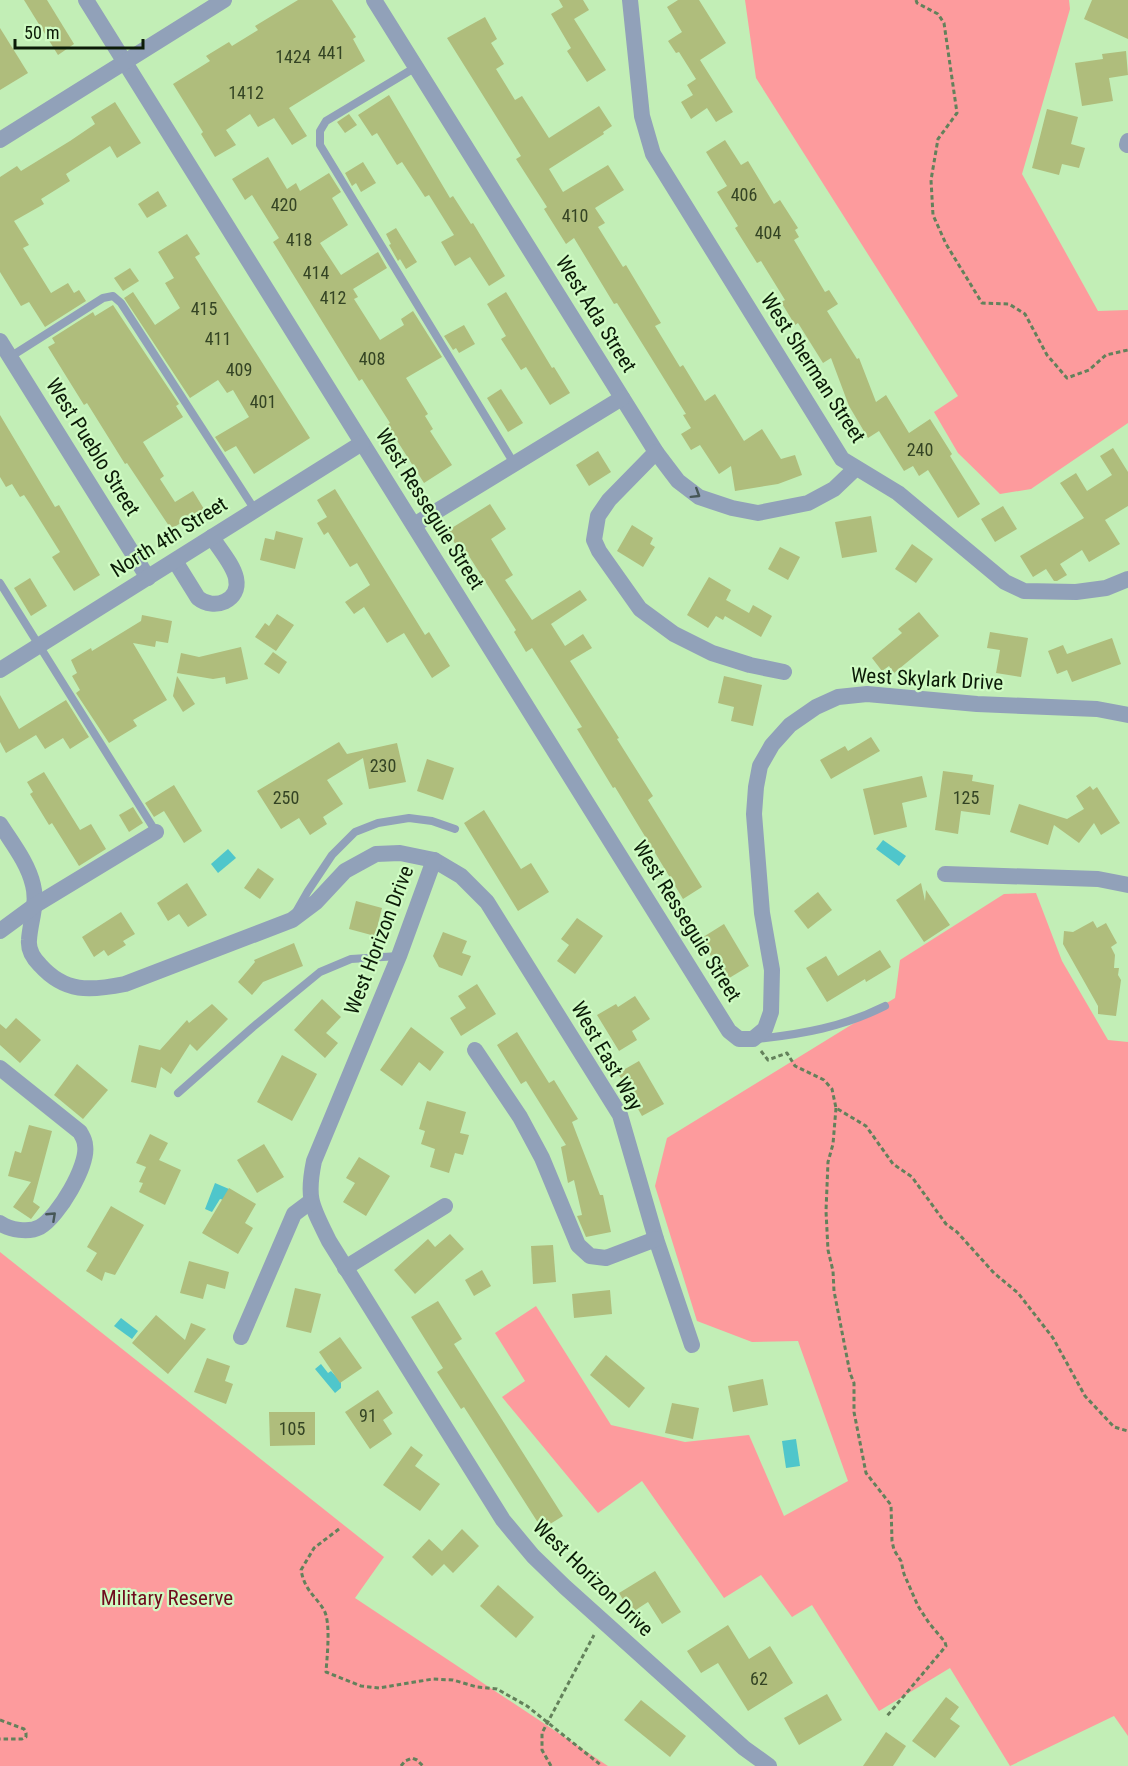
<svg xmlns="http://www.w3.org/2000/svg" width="1128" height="1766" font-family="'Roboto Condensed',sans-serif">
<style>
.green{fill:#fd9b9d}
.water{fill:#4fc6cb}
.building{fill:#afbd7c}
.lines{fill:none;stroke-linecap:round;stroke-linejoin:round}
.path{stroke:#63815b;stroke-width:3;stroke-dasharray:4.5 3;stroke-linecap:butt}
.lane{stroke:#91a1b9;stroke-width:8}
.street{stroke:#91a1b9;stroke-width:16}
.oneway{stroke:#475757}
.labels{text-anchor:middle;stroke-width:4.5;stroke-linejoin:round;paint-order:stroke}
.number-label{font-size:18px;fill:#344424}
.street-label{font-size:21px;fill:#0b1b07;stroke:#cffbc3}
.park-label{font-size:21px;fill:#6e0b1d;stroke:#cffbc3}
</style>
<rect width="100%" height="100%" fill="#c2eeb6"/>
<g class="green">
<path d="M745,0H1069L1070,9L1022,174L1098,311L1128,310V423L1031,489L1000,494L958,453L934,412L958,396L756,78Z"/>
<path d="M1036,893L1062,961L1108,1040L1128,1042V1736L1114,1716L1010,1766L950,1668L879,1711L812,1605L792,1617L761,1575L724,1598L642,1481L598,1513L502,1397L525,1381L495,1333L536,1306L611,1425L685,1442L749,1435L784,1516L848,1481L798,1341L752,1342L697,1321L655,1186L667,1138L895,998L900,960L1004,894Z"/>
<path d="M0,1252L384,1557L355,1598L608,1766H0Z"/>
</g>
<g class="water">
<path d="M883,840L906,856L899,866L876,849Z"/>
<path d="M228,849L236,858L218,873L211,864Z"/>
<path d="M215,1183L229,1189L224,1200L220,1199L212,1212L205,1209Z"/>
<path d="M121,1318L138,1331L132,1339L114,1326Z"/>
<path d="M321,1364L328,1373L331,1371L341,1382V1388L335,1393L315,1369Z"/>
<path d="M796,1439L800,1466L786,1468L782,1441Z"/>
</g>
<g class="building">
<path d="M24,0H47L74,44L58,55Z"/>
<path d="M298,0H332L356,37L353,39L365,61L289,108L307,136L292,145L274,118L258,127L250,114L226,130L236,145L215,157L201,134L203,132L173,84L210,61L206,56L229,42L232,46L258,30L255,26Z"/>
<path d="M559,0H583L589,10L574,19L606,70L587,82L567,51L571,48L551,14L563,7Z"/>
<path d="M678,0H699L726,43L700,60L733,112L716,122L707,108L691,119L681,102L693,95L687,85L696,79L679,52L676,53L668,41L682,32L667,7Z"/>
<path d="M1092,0H1128V39L1084,19Z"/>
<path d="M485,17L497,39L491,43L504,64L496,69L515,100L522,96L549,138L599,106L612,126L603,132L604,134L549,169L563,192L608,165L624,190L595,208L605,223L598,227L623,267L626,265L661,323L655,326L680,367L683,365L705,401L715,394L744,441L762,429L781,459L795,455L802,475L778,484L735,491L731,466L719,474L700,445L691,450L681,434L691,428L683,415L686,414L617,303L614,304L574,238L566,244L544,209L547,207L516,159L521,156L447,38Z"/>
<path d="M0,28L28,73L0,90Z"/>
<path d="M1126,51L1128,75L1109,78L1113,101L1082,106L1075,63L1103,59L1102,54Z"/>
<path d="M389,95L450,198L453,196L471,224L473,223L505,276L489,286L470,257L455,266L441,242L454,235L429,195L425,197L402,162L397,165L377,133L372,136L358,115Z"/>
<path d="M115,102L141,143L117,158L110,146L66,174L70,181L41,199L44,204L14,221L29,245L23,248L51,293L68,283L74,293L79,290L86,301L45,327L29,302L21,306L0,272V177L17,166L21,171L70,141L95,124L91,117Z"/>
<path d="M1047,109L1078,117L1071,144L1085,148L1079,168L1062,164L1059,175L1032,168Z"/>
<path d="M349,114L357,125L345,133L337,122Z"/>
<path d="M725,140L741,165L748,161L774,204L780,200L798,228L795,230L799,237L794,240L825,292L829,290L838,304L827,311L857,359L859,358L876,402L886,395L909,433L930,419L952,454L950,456L980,504L958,518L928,470L919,476L913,466L904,471L879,431L868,438L849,406L831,358L823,363L798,323L795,325L781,302L785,300L761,261L757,263L735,228L738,226L717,192L727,186L706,152Z"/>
<path d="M268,157L287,189L296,183L300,191L329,173L341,192L332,198L348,225L320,243L341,275L378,252L387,268L353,289L358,297L354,299L380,340L404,325L401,319L413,311L442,357L406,378L428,414L425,416L433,429L430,431L452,465L424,483L387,425L390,423L362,379L359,381L273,242L279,238L252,195L245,200L232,179Z"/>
<path d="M363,162L376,183L361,192L356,183L352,186L345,173Z"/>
<path d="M158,191L167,206L147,218L138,204Z"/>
<path d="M396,228L417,262L406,269L400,259L398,261L389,245L391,244L386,234Z"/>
<path d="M187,234L200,254L195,257L310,438L254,474L236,446L225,452L215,437L249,417L233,390L227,393L218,380L190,398L124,298L133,292L155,325L180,308L165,283L174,278L158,252Z"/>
<path d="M130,268L139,281L123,291L114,278Z"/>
<path d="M506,292L552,368L554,367L570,393L550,405L526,367L521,370L501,339L506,336L487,304Z"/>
<path d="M113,305L179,404L176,406L183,417L143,442L164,476L160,479L175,502L193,491L204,509L171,529L127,463L125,464L87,403L84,405L48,347L55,343L52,338L93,312L95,316Z"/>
<path d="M464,325L475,344L459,353L456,348L453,350L444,336Z"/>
<path d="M501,389L523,423L508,432L487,398Z"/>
<path d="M0,415L55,507L59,505L100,575L74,591L52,557L60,552L30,504L24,495L20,497L12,484L6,487L0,477Z"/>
<path d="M1113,448L1128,472V506L1105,520L1120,544L1089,562L1082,550L1060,564L1067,575L1057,581H1054L1046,569L1033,577L1020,556L1084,518L1060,483L1076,473L1087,491L1112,475L1100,456Z"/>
<path d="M598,451L611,472L589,486L576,465Z"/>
<path d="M335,489L425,635L429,632L450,666L432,678L404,633L387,643L364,607L354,614L345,602L370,585L357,563L350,567L328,532L324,535L317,523L327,517L317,500Z"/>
<path d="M490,504L506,529L491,539L513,575L505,580L532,620L580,590L587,600L551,624L565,646L583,634L592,648L570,661L619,738L617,739L653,796L648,800L702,887L683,899L615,787L613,788L577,729L582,727L532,648L526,652L514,632L516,630L467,553L463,556L447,531Z"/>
<path d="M1003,506L1017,529L995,542L981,519Z"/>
<path d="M871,516L877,552L842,558L835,522Z"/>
<path d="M632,525L653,538L650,544L655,547L643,567L617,551Z"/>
<path d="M276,531L303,538L295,569L260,560L265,538L274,540Z"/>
<path d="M912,544L933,559L916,583L895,569Z"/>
<path d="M780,547L800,557L788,580L768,569Z"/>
<path d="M709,577L731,590L726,600L749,613L753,605L772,616L761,637L725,616L723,620L716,616L708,628L687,615Z"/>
<path d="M30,578L47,606L31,616L14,588Z"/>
<path d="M919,612L939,636L894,673L889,666L882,671L872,658L902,633L898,629Z"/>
<path d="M277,614L294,625L276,651L255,637L265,623L269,626Z"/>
<path d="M142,615L172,621L168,643L156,641L155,647L133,643L167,700L133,720L137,726L109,743L76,693L80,690L72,676L77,673L71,660L91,648L92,651L141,621Z"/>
<path d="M990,632L1028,638L1021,677L996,673L1000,650L987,648Z"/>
<path d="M1112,638L1121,664L1072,682L1067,670L1057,674L1048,651L1063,645L1067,654Z"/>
<path d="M241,647L248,679L226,684L225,677L213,679L177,673L181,653L199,657Z"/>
<path d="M273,652L287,662L279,674L264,664Z"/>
<path d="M177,676L195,704L183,712L173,696Z"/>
<path d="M724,676L762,685L753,726L731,721L734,707L718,703Z"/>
<path d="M0,695L19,729L66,700L89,737L70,749L63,738L45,749L36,735L6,753L0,742Z"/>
<path d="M871,737L880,751L831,779L820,760L845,746L848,751Z"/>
<path d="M339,742L347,754L397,743L406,782L369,789L363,758L327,780L343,804L323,817L327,824L310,835L299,818L281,829L257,791Z"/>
<path d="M427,759L454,768L443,800L417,791Z"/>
<path d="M943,771L973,775L972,781L994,785L990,815L961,811L958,834L935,830Z"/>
<path d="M44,772L80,830L91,824L106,849L79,866L52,823L49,825L30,794L33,792L27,782Z"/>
<path d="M922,776L927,797L902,803L907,827L874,835L863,789Z"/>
<path d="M174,785L202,831L184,843L164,811L154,817L145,803Z"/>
<path d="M1090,786L1093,790L1097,787L1120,823L1101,835L1094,823L1079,843L1054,825L1048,845L1010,832L1019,804L1067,819L1084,809L1076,796Z"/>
<path d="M133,807L143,823L129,832L119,815Z"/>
<path d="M484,810L521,869L531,863L549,892L518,911L464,823Z"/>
<path d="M258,868L274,879L260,899L244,888Z"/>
<path d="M187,883L207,915L188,927L179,914L168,921L157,903Z"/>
<path d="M921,883L925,901L926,890L950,925L924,942L896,900Z"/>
<path d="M818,892L832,910L808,929L794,911Z"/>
<path d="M356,901L382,908L375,936L349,929Z"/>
<path d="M121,912L135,934L123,941L126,945L108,956L104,950L94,957L82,937Z"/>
<path d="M577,918L603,936L575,974L557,961L569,945L561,939Z"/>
<path d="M1093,921L1097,928L1106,923L1117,943L1111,947L1115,955L1114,968H1119L1118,975L1121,980L1116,1016L1098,1014V1006L1063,944L1064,931L1073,932Z"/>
<path d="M724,924L749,966L726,980L700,939Z"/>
<path d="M443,932L467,941L462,953L471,956L462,976L439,967L433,956Z"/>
<path d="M294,943L303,966L263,982L252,995L238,982L255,962L254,960Z"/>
<path d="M880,950L891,967L866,982L865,979L827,1002L806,968L826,956L838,976Z"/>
<path d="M477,984L496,1014L461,1036L450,1018L466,1008L458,996Z"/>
<path d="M635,996L650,1019L632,1031L637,1040L619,1051L597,1015L616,1004L618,1007Z"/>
<path d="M322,999L341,1017L326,1033L338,1043L325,1058L294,1030Z"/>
<path d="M212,1004L228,1019L197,1051L190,1044L171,1074L161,1067L156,1088L131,1082L139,1045L160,1050L187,1020L189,1023Z"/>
<path d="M16,1018L41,1040L20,1063L0,1045V1024L6,1029Z"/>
<path d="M411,1027L444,1052L430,1071L419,1062L402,1086L380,1070Z"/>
<path d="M517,1032L549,1083L554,1080L578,1119L572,1122L600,1195H603L611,1232L586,1237L577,1216L582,1215L574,1180L568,1183L561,1147L566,1145L526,1081L521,1084L497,1045Z"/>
<path d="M282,1055L317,1074L292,1121L257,1102Z"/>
<path d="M639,1061L664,1104L642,1116L618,1073Z"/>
<path d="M77,1064L108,1090L83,1119L54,1095Z"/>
<path d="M427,1101L466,1112L460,1133L469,1135L463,1155L455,1153L449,1173L430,1167L435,1149L421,1144L425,1131L419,1129Z"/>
<path d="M29,1125L52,1131L33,1202L40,1207L31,1219L13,1207L31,1182L8,1176L15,1151L21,1153Z"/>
<path d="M150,1134L168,1143L159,1160L181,1170L165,1205L139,1192L143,1183L139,1182L146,1167L136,1163Z"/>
<path d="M264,1144L284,1177L257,1193L237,1160Z"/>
<path d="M359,1157L390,1176L366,1216L343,1202L355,1183L346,1178Z"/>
<path d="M229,1188L256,1204L245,1223L253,1228L238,1254L202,1233Z"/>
<path d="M111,1206L144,1225L115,1275L105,1272L102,1281L86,1271L97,1253L87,1247Z"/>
<path d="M450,1234L464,1249L415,1294L394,1270L428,1239L435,1247Z"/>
<path d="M553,1245L556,1282L533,1284L531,1246Z"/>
<path d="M189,1261L229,1272L225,1289L207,1284L203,1299L180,1293Z"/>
<path d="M482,1270L491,1286L474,1296L465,1280Z"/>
<path d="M295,1288L321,1294L311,1333L286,1327Z"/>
<path d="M610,1290L612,1314L574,1318L572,1294Z"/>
<path d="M438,1301L462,1339L454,1344L563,1516L542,1529L464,1407L461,1409L437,1372L443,1368L411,1317Z"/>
<path d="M156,1315L185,1340L191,1323L206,1329L168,1374L132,1343Z"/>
<path d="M340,1337L362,1368L340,1383L319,1352Z"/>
<path d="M606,1355L645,1388L629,1408L590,1375Z"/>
<path d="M207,1358L230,1366L225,1381L233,1384L226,1404L194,1392Z"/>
<path d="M763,1379L768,1405L733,1412L728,1386Z"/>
<path d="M378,1390L393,1413L383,1420L392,1434L370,1449L345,1412Z"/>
<path d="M672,1403L699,1408L693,1439L665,1433Z"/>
<path d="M269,1412H315V1445L270,1446Z"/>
<path d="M411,1446L423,1455L415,1466L440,1484L420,1511L383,1485Z"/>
<path d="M462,1529L479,1546L453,1573L444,1564L432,1576L412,1557L429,1539L442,1551Z"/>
<path d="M655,1571L681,1612L662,1624L648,1602L631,1613L619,1593Z"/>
<path d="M498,1585L534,1617L516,1638L480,1606Z"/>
<path d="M728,1625L749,1659L770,1646L793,1683L748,1711L718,1663L701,1673L687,1651Z"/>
<path d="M827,1694L842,1720L799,1745L784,1718Z"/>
<path d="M946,1697L959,1707L950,1719L960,1726L935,1758L912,1741Z"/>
<path d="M641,1700L686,1736L670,1757L624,1720Z"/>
<path d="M886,1732L906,1746L893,1766H863Z"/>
</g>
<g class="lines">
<g class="path">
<path d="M916,0L917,3L938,14L944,23L957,113L938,139L931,180L933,215L946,244L982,303L1009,304L1025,314L1047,355L1067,378L1089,370L1106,355L1128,350"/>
<path d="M761,1051L768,1060L787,1053L795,1066L824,1080L832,1089L836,1108L866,1126L893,1164L912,1177L946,1224L957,1232L994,1273L1018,1293L1053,1338L1085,1396L1114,1427L1128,1431"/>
<path d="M836,1108L833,1144L828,1162L826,1211L828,1250L833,1271L834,1291L850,1373L854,1383V1412L866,1473L891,1505L892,1541L894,1550L901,1561L904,1574L918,1606L929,1623L945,1642L946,1646L887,1716"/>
<path d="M339,1529L314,1548L301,1570C305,1591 314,1594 324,1610C331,1623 327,1657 326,1672L361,1686L379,1688L433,1679L453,1680L477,1687L497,1689L527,1706L602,1766"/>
<path d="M0,1720L24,1729L26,1733V1737L22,1739H0"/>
<path d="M401,1766L405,1761L412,1758L417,1760L423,1766"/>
<path d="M551,1766L542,1750V1733L594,1635"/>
</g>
<g class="lane">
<path d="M416,67L326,121L320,131V145L515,465"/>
<path d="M10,357L103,298L113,296L121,303L255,510"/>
<path d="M0,583L156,832"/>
<path d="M296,912L308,891L332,855L355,832L378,823L409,818L432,821L455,829"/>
<path d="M757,1039C803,1034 843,1027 885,1006"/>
<path d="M178,1093L253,1027L320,972L351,959L399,956"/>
</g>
<g class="street">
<path d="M86,0L729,1031L739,1039H753L765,1029L771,1012L772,970L762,913L754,814L756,787L760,766L772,745L790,725L816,707L838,697L867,694L977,704L1097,709L1128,715"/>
<path d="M374,0L656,452L678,481L699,497L732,508L758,513L808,503L834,489L856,468"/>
<path d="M630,0L642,116L653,154L842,459L898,493L1005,582L1024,591L1076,592L1106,588L1128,579"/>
<path d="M0,140L224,0"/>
<path d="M1127,145L1128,141"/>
<path d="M0,341L148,578"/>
<path d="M656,452L609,500L598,516L594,540L599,551L640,609L674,634L712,653L750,665L784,672"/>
<path d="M414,525L622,398"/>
<path d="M175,561L198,598C214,611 241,601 236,578C233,564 219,549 212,537"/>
<path d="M0,670L362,443"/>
<path d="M0,824C12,843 28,863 33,885C38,904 30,922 29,940C28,950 33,958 40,965C65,993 90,991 125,984L292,920L316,902L345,871L376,854L400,853L434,860L461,876L487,902L620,1115L656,1239L692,1345"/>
<path d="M434,860L399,956L314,1161C306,1200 312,1206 329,1241L503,1520L533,1556L565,1587L744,1748L769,1766"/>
<path d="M945,874L1098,879L1128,885"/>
<path d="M0,931L34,906L156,832"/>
<path d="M475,1050L520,1117L542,1158L578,1245L590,1256L606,1258L656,1239"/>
<path d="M0,1068L80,1132C82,1136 85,1140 85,1145C89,1165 58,1217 40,1227C29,1233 9,1230 0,1223"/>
<path d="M345,1268L445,1206"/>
<path d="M241,1337L294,1214L310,1202"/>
</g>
</g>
<defs><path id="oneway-chevron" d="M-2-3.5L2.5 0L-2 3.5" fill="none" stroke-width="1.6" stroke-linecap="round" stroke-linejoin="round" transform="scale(1.5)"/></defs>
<g class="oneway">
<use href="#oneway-chevron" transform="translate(696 494) rotate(32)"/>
<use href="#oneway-chevron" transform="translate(52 1216) rotate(-43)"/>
</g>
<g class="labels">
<g class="number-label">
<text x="331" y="59">441</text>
<text x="293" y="63">1424</text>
<text x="246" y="99">1412</text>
<text x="744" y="201">406</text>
<text x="284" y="211">420</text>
<text x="575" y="222">410</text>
<text x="768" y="239">404</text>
<text x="299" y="246">418</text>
<text x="316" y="279">414</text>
<text x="333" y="304">412</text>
<text x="204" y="315">415</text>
<text x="218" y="345">411</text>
<text x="372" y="365">408</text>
<text x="239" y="376">409</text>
<text x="263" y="408">401</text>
<text x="920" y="456">240</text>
<text x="383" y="772">230</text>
<text x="286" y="804">250</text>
<text x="966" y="804">125</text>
<text x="368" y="1422">91</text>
<text x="292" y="1435">105</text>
<text x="759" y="1685">62</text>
</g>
<g class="street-label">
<text transform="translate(596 314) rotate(58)" y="7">West Ada Street</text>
<text transform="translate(813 368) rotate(57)" y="7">West Sherman Street</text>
<text transform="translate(93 447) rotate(58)" y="7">West Pueblo Street</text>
<text transform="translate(430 509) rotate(58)" y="7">West Resseguie Street</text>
<text transform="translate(169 537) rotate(-32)" y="7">North 4th Street</text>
<text transform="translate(927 679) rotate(3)" y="7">West Skylark Drive</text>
<text transform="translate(687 921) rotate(58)" y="7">West Resseguie Street</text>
<text transform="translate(379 940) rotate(-69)" y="7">West Horizon Drive</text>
<text transform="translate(607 1056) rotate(60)" y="7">West East Way</text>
<text transform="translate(593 1578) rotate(44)" y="7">West Horizon Drive</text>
</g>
<g class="park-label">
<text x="167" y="1605">Military Reserve</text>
</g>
</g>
<path d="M15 39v9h128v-9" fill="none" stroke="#0b1b07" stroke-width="3"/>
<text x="24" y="39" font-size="18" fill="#0b1b07" stroke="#cffbc3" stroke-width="4.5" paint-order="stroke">50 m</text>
</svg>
